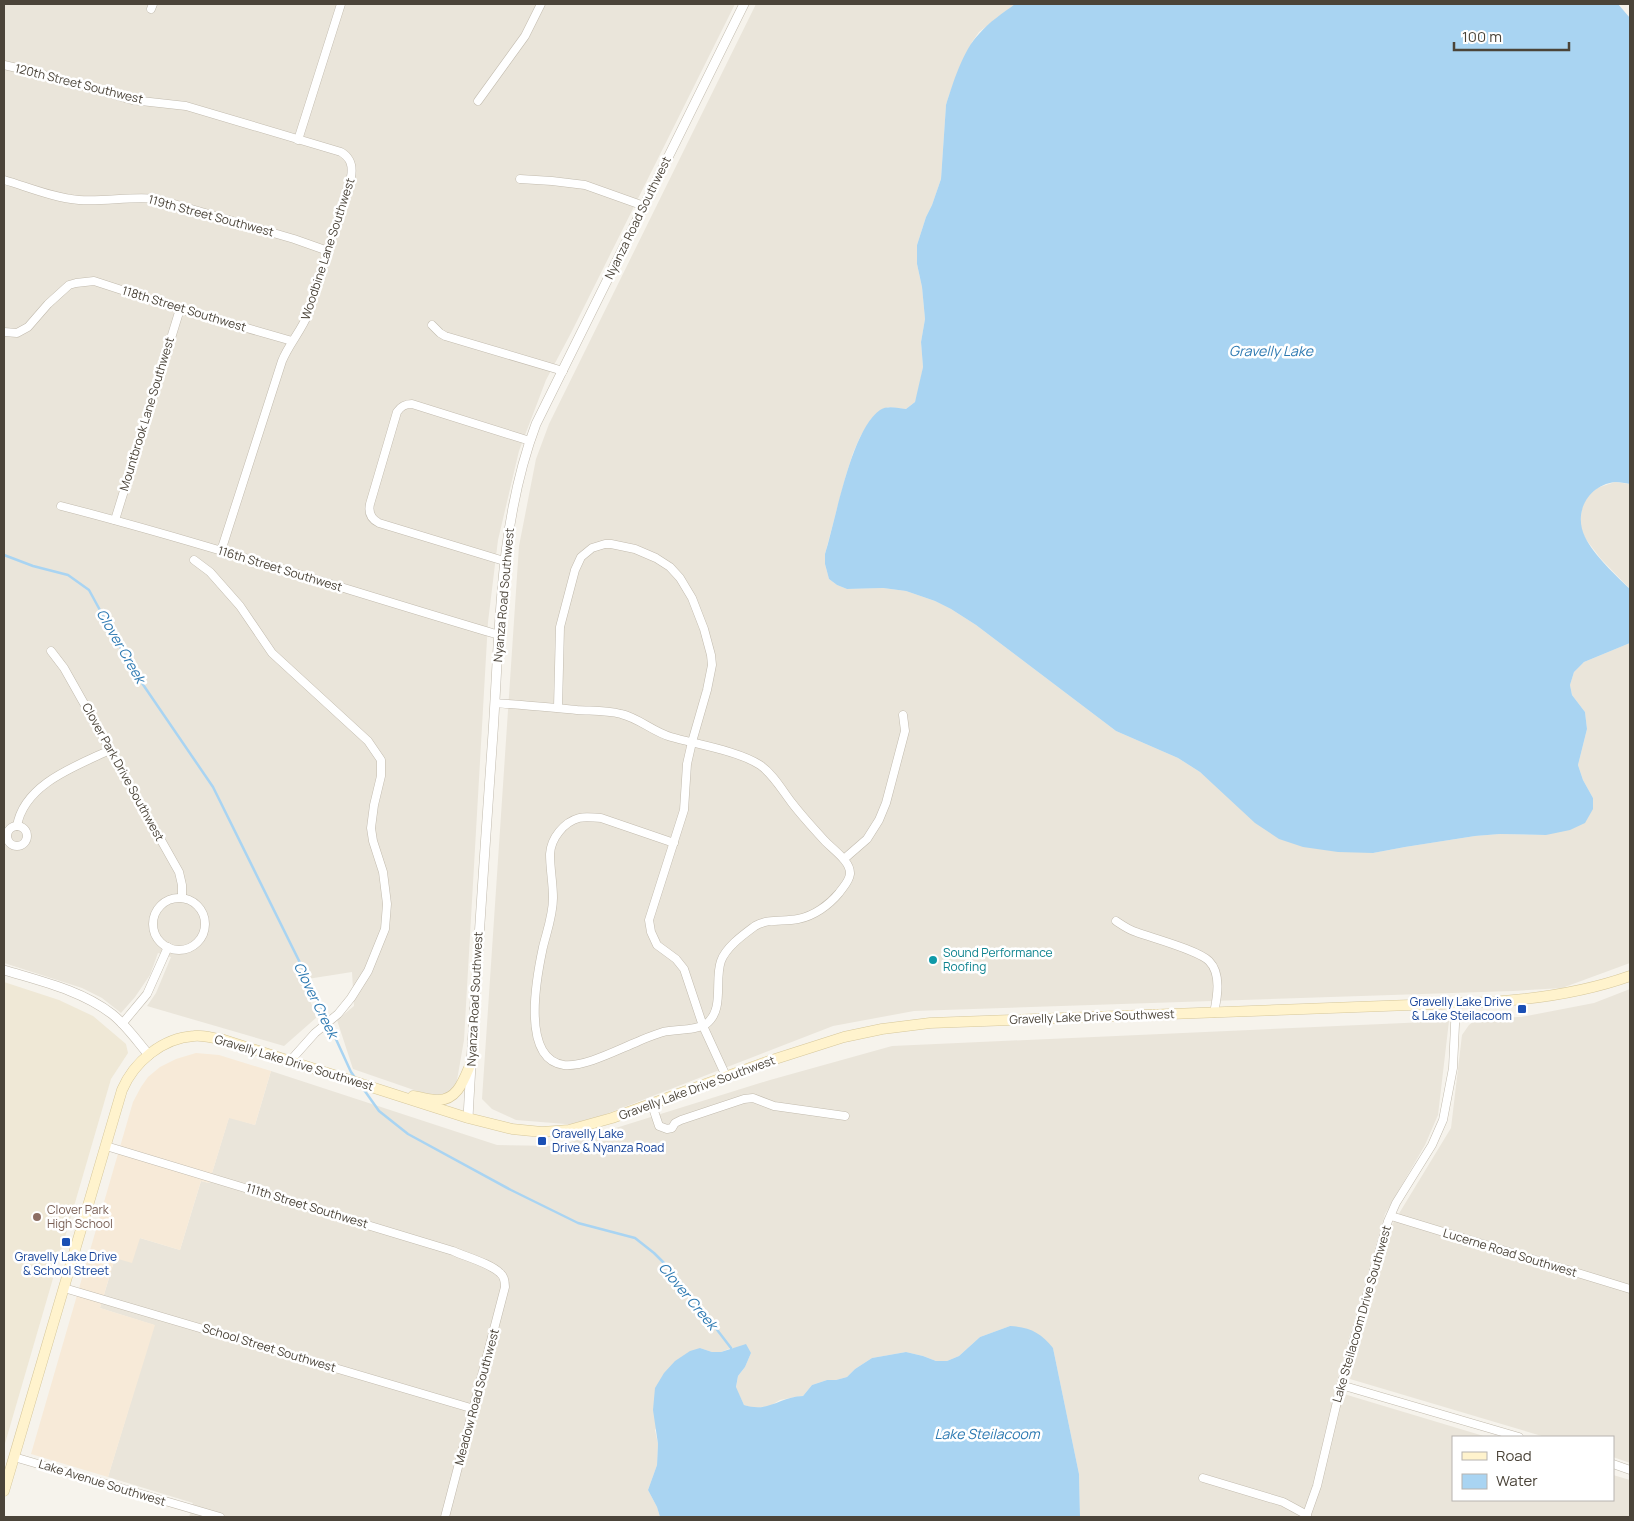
<svg xmlns="http://www.w3.org/2000/svg" width="1634" height="1521" font-family="Manrope,sans-serif">
<style>
.residential{fill:#eae5da}
.commercial{fill:#f7ead8}
.education{fill:#efe8d6}
.water{fill:#a9d4f2}
.lines{fill:none;stroke-linecap:round;stroke-linejoin:round}
.stream{stroke:#a9d4f2;stroke-width:2.5}
.minor-casing{stroke:#c2bbae;stroke-width:9}
.tertiary-casing{stroke:#c2bbae;stroke-width:10}
.secondary-casing{stroke:#d6c79b;stroke-width:11}
.minor{stroke:#fff;stroke-width:8}
.tertiary{stroke:#fff;stroke-width:9}
.secondary{stroke:#fff3cd;stroke-width:10}
.culture-dot{fill:#0f9aa8;stroke:#fff;stroke-width:2}
.transit-dot{fill:#1a4fb4;stroke:#fff;stroke-width:2}
.education-dot{fill:#8d6e63;stroke:#fff;stroke-width:2}
.labels{text-anchor:middle;stroke-width:5;stroke-linejoin:round;paint-order:stroke}
.street-label{font-size:12px;fill:#4b4439;stroke:#fff}
.culture-label{font-size:12px;fill:#0d838f;stroke:#fff;text-anchor:start}
.transit-label{font-size:12px;fill:#164399;stroke:#fff;text-anchor:end}
.education-label{font-size:12px;fill:#785e54;stroke:#fff;text-anchor:start}
.water-label{font-size:14px;font-style:italic;fill:#2e7ab2;stroke:#fff}
</style>
<rect width="100%" height="100%" fill="#f6f3ec"/>
<g class="residential">
<path d="M4,4H735L571,333L546,380L519,451L498,540L488,622L464,1040L456,1086L440,1099L353,1069L337,1020L354,1006L352,972L301,980L317,1017L284,1046L147,1006L156,993L171,957L158,953L150,975L135,997L121,1013L102,998L82,988L4,963Z"/>
<path d="M756,4H1015L979,32L972,42L949,95L946,105L941,179L932,205L926,217L917,245V264L922,287L925,319L921,342L923,367L918,393L915,402L906,409L888,407L871,419L860,437L853,453L846,475L825,554V564L829,579L837,585L847,589L883,588L906,591L935,601L951,609L976,625L1116,731L1178,758L1200,772L1221,790L1373,853L1405,847L1475,836L1500,834L1546,835L1593,798L1583,780L1578,765L1587,729L1585,712L1572,695L1570,685L1574,672L1584,662L1630,643V963L1562,988L1513,991L914,1011L833,1026L578,1125L516,1120L492,1109L482,1099L519,546L536,459L549,424Z"/>
<path d="M1615,482L1630,484V589L1601,559L1585,538L1580,526L1582,507L1588,496L1597,488Z"/>
<path d="M1630,989V1463L1613,1457V1437H1545L1350,1379L1392,1225L1451,1128L1462,1035L1469,1025L1478,1018L1521,1017L1594,1003Z"/>
<path d="M1449,1021L1438,1115L1425,1145L1385,1214L1334,1391L1487,1437H1453V1500H1613V1475L1630,1480V1517H1080L1079,1474L1053,1348L1010,1326L980,1337L959,1356L947,1361H936L923,1356L906,1352L872,1358L855,1369L847,1377L836,1380H827L812,1385L803,1396L795,1397L780,1400L770,1406L754,1408L744,1405L736,1388L738,1376L745,1367L751,1353L731,1348L721,1352H712L700,1348L655,1430L658,1444L657,1465L648,1490L657,1507L660,1517H189L193,1503L108,1477L154,1325L100,1308L115,1258L140,1238L180,1250L201,1181L209,1183L229,1117L255,1125L271,1071L497,1145L558,1146L770,1080L892,1046Z"/>
</g>
<path class="commercial" d="M196,1053L219,1055L271,1071L255,1125L229,1118L209,1183L201,1181L180,1250L140,1238L132,1263L115,1258L100,1308L155,1325L108,1477L31,1454L133,1102L141,1087L148,1077L160,1067L176,1059Z"/>
<path class="education" d="M4,982L59,1000L93,1016L126,1044L128,1053L111,1079L4,1447Z"/>
<g class="water">
<path d="M1015,4H1618L1630,18V484C1625,483 1620,482 1615,482C1588,485 1573,513 1585,537C1593,554 1616,576 1630,589V643L1584,662L1574,672L1570,685L1572,695L1585,712L1587,729L1578,765L1583,780L1593,798V809L1585,823L1570,830L1546,835L1500,834L1475,836L1405,847L1373,853L1338,852L1303,847L1279,839L1255,823L1200,772L1178,758L1116,731L976,625L951,609L935,601L906,591L883,588L847,589L837,585L829,579L825,564V554C836,519 851,430 880,410C887,405 898,408 906,409L915,402L923,367L921,342L925,319L922,287L917,264V245L926,217L932,205L941,179L946,105C953,83 963,50 979,34C989,22 1003,13 1015,4Z"/>
<path d="M1010,1326C1030,1327 1041,1333 1053,1348L1079,1474L1080,1517H660L657,1507L648,1490L657,1465L658,1444L653,1410L655,1388L664,1373L675,1361L690,1351L700,1348L712,1352H721L746,1344L751,1353L745,1367L738,1376L736,1387L744,1405C769,1413 779,1397 803,1396L812,1385L827,1380H836L847,1377L855,1369L872,1358L906,1352L923,1356L936,1361H947L959,1356L980,1337Z"/>
</g>
<g class="lines">
<g class="stream">
<path d="M4,555L33,566L68,575L89,590L131,667L213,787L313,989L351,1072L356,1079"/>
<path d="M362,1087L379,1111L408,1134L511,1190L578,1223L635,1238L654,1253L672,1271L731,1348"/>
</g>
<g class="minor-casing">
<g id="minor">
<path d="M151,9L153,4"/>
<path d="M4,65L34,72L132,100L186,106L341,152C351,158 353,166 351,177L308,314C301,331 289,344 282,361L221,551"/>
<path d="M478,101L525,36L541,4"/>
<path d="M298,140L341,4"/>
<path d="M520,179L552,181L585,185L644,206"/>
<path d="M4,180C28,187 54,198 79,200C105,202 131,196 157,199L294,239L328,251"/>
<path d="M432,325L440,333L445,336L563,371"/>
<path d="M4,332L17,333L28,327L48,304L69,285L76,283L94,281L180,309L292,341"/>
<path d="M61,506C208,544 353,592 499,635"/>
<path d="M115,520L180,309"/>
<path d="M194,560L210,572L240,606L272,653L368,741L381,760V776L374,805L371,828L373,841L383,872L387,904L385,929L368,971L351,998L338,1014L315,1033L290,1061"/>
<path d="M504,561L379,523C371,519 368,513 370,504L397,412C401,406 405,404 412,404L530,441"/>
<path d="M51,651L64,668L179,872L182,885V898"/>
<path d="M495,703C522,705 550,707 577,710C592,711 606,710 621,714C639,718 653,732 671,737C695,744 739,751 760,765C773,774 782,790 792,803C802,816 813,828 824,840C832,849 851,861 850,874C849,882 843,887 839,893C829,905 814,916 798,919C783,922 769,918 755,926C743,935 726,947 721,961C714,980 725,1010 706,1024C695,1031 676,1029 663,1032C654,1035 645,1038 637,1042C617,1050 585,1067 564,1065C520,1059 537,975 543,947C547,931 553,915 553,898C553,883 550,869 550,854C551,838 564,822 579,818C587,816 594,818 601,818L674,843"/>
<path d="M558,707L560,627L575,570L581,557L592,548L605,544H611L635,549L656,558L670,567L680,578L692,598L704,629L711,655L712,665L707,690L692,742L687,764L684,810L649,920L651,932L657,945L676,959L684,969L703,1026L726,1076"/>
<circle cx="17" cy="836" r="10"/>
<path d="M17,826C24,784 76,766 110,750"/>
<path d="M844,859L867,839L879,820L886,803L905,731L903,715"/>
<circle cx="179" cy="924" r="26"/>
<path d="M1116,921C1122,925 1129,930 1136,932C1152,938 1198,950 1209,961C1222,974 1217,998 1214,1013"/>
<path d="M122,1024L147,994L168,947"/>
<path d="M652,1105L659,1126L667,1129L672,1128L675,1123L681,1120L744,1099L753,1098L774,1106L845,1116"/>
<path d="M106,1146L453,1251C466,1257 490,1263 500,1273C504,1276 505,1282 505,1287L445,1517"/>
<path d="M1391,1216L1630,1289"/>
<path d="M64,1288L474,1409"/>
<path d="M1341,1385L1519,1437"/>
<path d="M14,1457L220,1517"/>
<path d="M1613,1464L1630,1470"/>
<path d="M1203,1478L1283,1502L1307,1515"/>
<path d="M1306,1517L1317,1486L1341,1385L1388,1221L1396,1203L1432,1145L1443,1120L1453,1068L1456,1003"/>
</g>
</g>
<g class="tertiary-casing">
<g id="tertiary">
<path d="M4,970C40,981 81,990 112,1014C126,1025 137,1041 149,1055"/>
<path d="M468,1118C475,989 484,861 493,733C500,629 499,522 536,424L744,4"/>
</g>
</g>
<g class="secondary-casing">
<g id="secondary">
<path d="M413,1096C421,1097 430,1100 438,1100C458,1100 464,1079 471,1063"/>
<path d="M4,1491L122,1090C134,1062 162,1038 194,1036C203,1035 212,1038 221,1039L468,1118L512,1129L542,1132L569,1130L612,1118L772,1060L844,1037L882,1029L930,1023L1490,1002C1537,999 1585,992 1630,976"/>
</g>
</g>
<use href="#minor" class="minor"/>
<use href="#tertiary" class="tertiary"/>
<use href="#secondary" class="secondary"/>
</g>
<circle class="culture-dot" cx="933" cy="960" r="5"/>
<g class="transit-dot">
<rect x="1517" y="1004" width="10" height="10" rx="2.5"/>
<rect x="537" y="1136" width="10" height="10" rx="2.5"/>
<rect x="61" y="1237" width="10" height="10" rx="2.5"/>
</g>
<circle class="education-dot" cx="37" cy="1217" r="5"/>
<g class="labels">
<g class="street-label">
<text transform="translate(79 84) rotate(14)" y="4">120th Street Southwest</text>
<text transform="translate(211 216) rotate(15)" y="4">119th Street Southwest</text>
<text transform="translate(638 218) rotate(-64)" y="4">Nyanza Road Southwest</text>
<text transform="translate(328 249) rotate(-72)" y="4">Woodbine Lane Southwest</text>
<text transform="translate(184 309) rotate(17)" y="4">118th Street Southwest</text>
<text transform="translate(147 414) rotate(-73)" y="4">Mountbrook Lane Southwest</text>
<text transform="translate(280 569) rotate(17)" y="4">116th Street Southwest</text>
<text transform="translate(504 595) rotate(-85)" y="4">Nyanza Road Southwest</text>
<text transform="translate(123 772) rotate(61)" y="4">Clover Park Drive Southwest</text>
<text transform="translate(475 999) rotate(-87)" y="4">Nyanza Road Southwest</text>
<text transform="translate(1092 1017) rotate(-2)" y="4">Gravelly Lake Drive Southwest</text>
<text transform="translate(294 1063) rotate(17)" y="4">Gravelly Lake Drive Southwest</text>
<text transform="translate(697 1088) rotate(-20)" y="4">Gravelly Lake Drive Southwest</text>
<text transform="translate(307 1206) rotate(17)" y="4">111th Street Southwest</text>
<text transform="translate(1510 1253) rotate(17)" y="4">Lucerne Road Southwest</text>
<text transform="translate(1362 1314) rotate(-74)" y="4">Lake Steilacoom Drive Southwest</text>
<text transform="translate(269 1348) rotate(17)" y="4">School Street Southwest</text>
<text transform="translate(477 1397) rotate(-75)" y="4">Meadow Road Southwest</text>
<text transform="translate(102 1483) rotate(17)" y="4">Lake Avenue Southwest</text>
</g>
<g class="culture-label">
<text x="943" y="957">Sound Performance<tspan x="943" dy="14">Roofing</tspan></text>
</g>
<g class="transit-label">
<text x="1512" y="1006">Gravelly Lake Drive<tspan x="1512" dy="14">&amp; Lake Steilacoom</tspan></text>
<text x="552" y="1138" text-anchor="start">Gravelly Lake<tspan x="552" dy="14">Drive &amp; Nyanza Road</tspan></text>
<text x="66" y="1261" text-anchor="middle">Gravelly Lake Drive<tspan x="66" dy="14">&amp; School Street</tspan></text>
</g>
<g class="education-label">
<text x="47" y="1214">Clover Park<tspan x="47" dy="14">High School</tspan></text>
</g>
<g class="water-label">
<text x="1271" y="356">Gravelly Lake</text>
<text transform="translate(121 646) rotate(60)" y="5">Clover Creek</text>
<text transform="translate(316 1000) rotate(64)" y="5">Clover Creek</text>
<text transform="translate(688 1296) rotate(50)" y="5">Clover Creek</text>
<text x="987" y="1439">Lake Steilacoom</text>
</g>
</g>
<rect width="1634" height="1521" fill="none" stroke="#4b4439" stroke-width="10"/>
<rect x="1452" y="1436" width="162" height="65" fill="#ffffff" stroke="#b7b4b0"/>
<rect x="1462" y="1452" width="25" height="8" fill="#fff3cd" stroke="#b7b4b0"/>
<text x="1496" y="1461" font-size="15" fill="#4b4439">Road</text>
<rect x="1462" y="1474" width="25" height="15" fill="#a9d4f2" stroke="#b7b4b0"/>
<text x="1496" y="1486" font-size="15" fill="#4b4439">Water</text>
<path d="M1454 42v8h115v-8" fill="none" stroke="#4b4439" stroke-width="2.5"/>
<text x="1462" y="42" font-size="15" fill="#4b4439" stroke="#ffffff" stroke-width="4" paint-order="stroke">100 m</text>
</svg>
